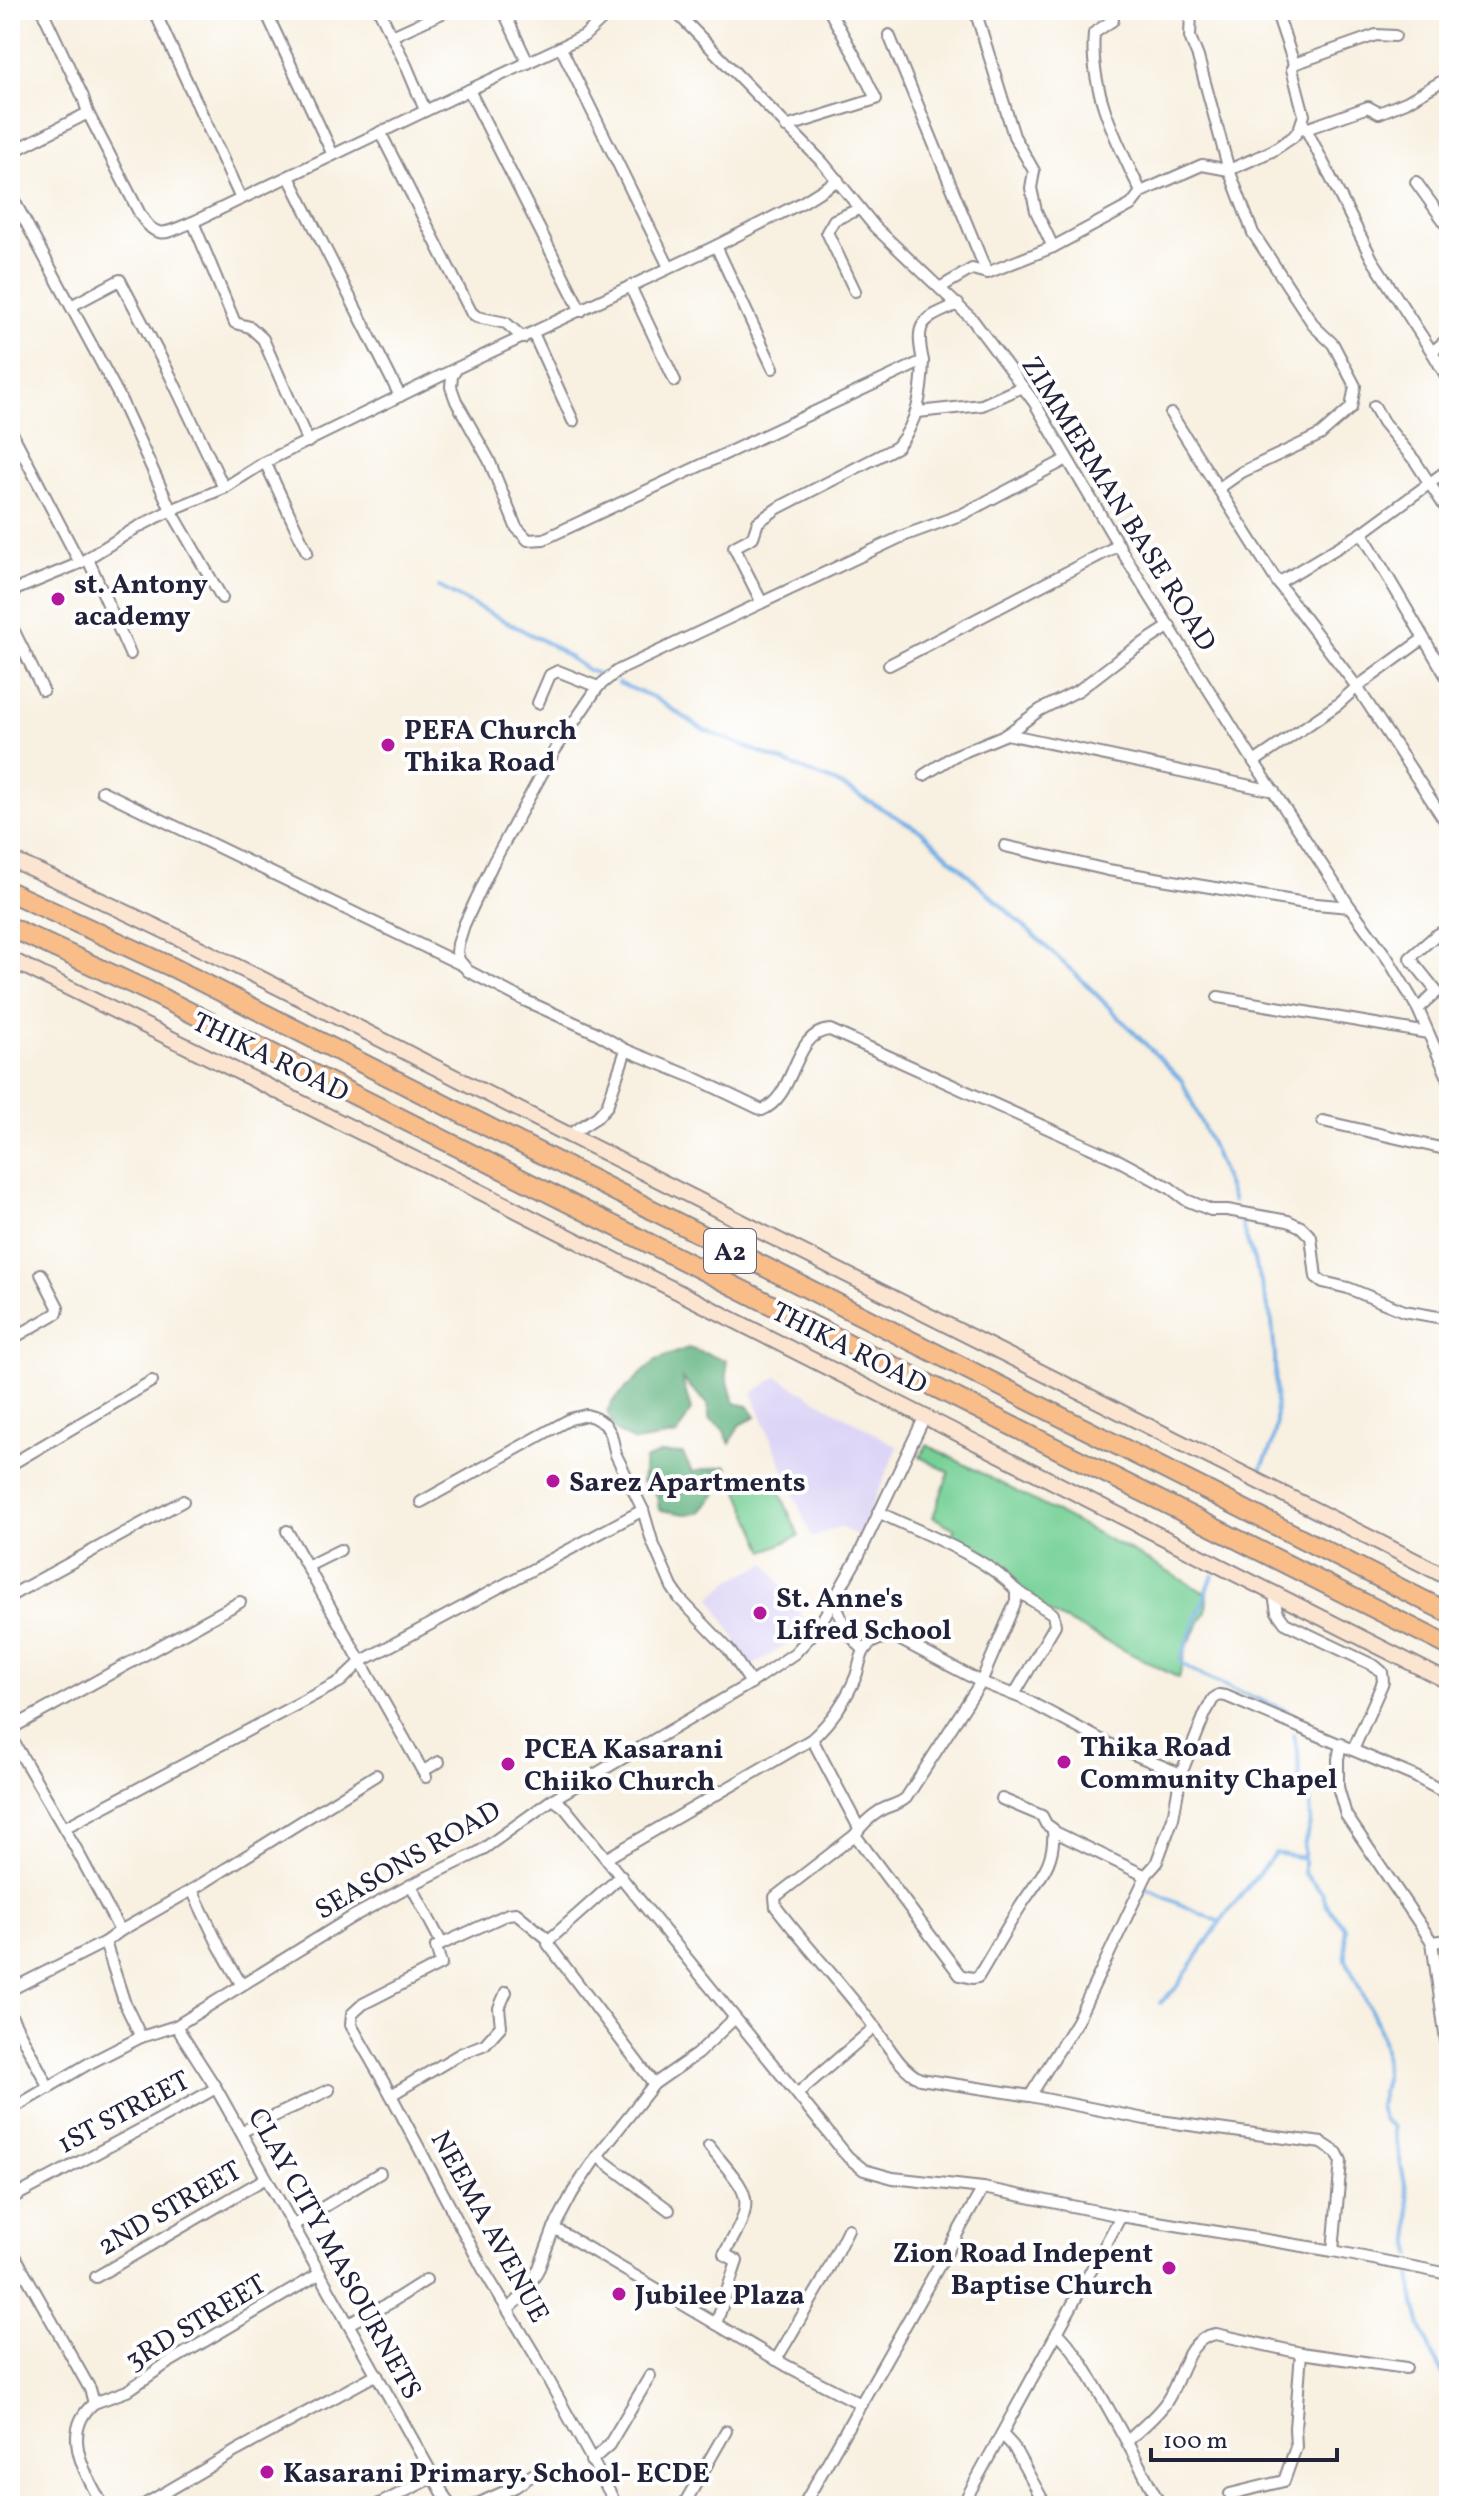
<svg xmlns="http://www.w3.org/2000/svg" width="1459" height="2516" font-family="Vollkorn,serif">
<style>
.built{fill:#ddd5f6}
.green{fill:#77d197;stroke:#4c7a69;stroke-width:2}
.forest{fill:#61b380;stroke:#426a5e;stroke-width:2}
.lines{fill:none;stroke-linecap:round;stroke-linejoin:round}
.stream{stroke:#74afe5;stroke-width:4}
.street-casing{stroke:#8d898e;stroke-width:14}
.secondary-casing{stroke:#8d898e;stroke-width:18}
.highway-casing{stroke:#8d898e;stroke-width:22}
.street{stroke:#fff;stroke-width:10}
.secondary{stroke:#fce5d0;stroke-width:14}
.highway{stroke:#f8bd89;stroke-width:18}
.poi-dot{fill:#b5179e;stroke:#fff;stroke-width:3}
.labels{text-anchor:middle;stroke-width:8;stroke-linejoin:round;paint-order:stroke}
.shield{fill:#fff;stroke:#646476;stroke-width:2}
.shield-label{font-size:26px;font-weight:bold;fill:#22223b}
.street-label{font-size:28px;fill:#22223b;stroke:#fff}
.poi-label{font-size:28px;font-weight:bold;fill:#22223b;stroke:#fff;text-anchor:start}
</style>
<rect width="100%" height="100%" fill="#fff"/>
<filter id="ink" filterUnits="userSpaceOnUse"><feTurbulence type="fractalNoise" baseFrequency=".0125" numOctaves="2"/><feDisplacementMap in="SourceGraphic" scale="16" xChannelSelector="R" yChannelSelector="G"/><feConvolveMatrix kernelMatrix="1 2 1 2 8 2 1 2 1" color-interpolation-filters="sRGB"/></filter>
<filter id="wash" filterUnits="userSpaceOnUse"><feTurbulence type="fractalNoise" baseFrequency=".006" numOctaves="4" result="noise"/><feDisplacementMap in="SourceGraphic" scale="32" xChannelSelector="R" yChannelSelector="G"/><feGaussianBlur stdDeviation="1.8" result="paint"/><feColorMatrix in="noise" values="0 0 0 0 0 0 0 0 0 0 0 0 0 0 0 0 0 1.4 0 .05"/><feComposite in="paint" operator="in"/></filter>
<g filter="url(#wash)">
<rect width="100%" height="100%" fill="#f8f0e0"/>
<g class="built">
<path d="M777,1377L898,1447L858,1536L839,1527L812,1538L752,1393Z"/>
<path d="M767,1563L810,1629L751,1667L711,1597L734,1578Z"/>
</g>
<g class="green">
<path d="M927,1445L1131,1551L1207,1594L1206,1611L1186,1648L1179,1678L1030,1603L1006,1570L948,1540L955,1529L933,1517L949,1472L920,1457Z"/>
<path d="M772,1474L799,1536L765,1551L738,1489Z"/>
</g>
<g class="forest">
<path d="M688,1348L726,1360L727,1378L734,1403L748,1406L756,1417L739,1425L730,1444L723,1429L709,1419L708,1404L682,1379L691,1410L677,1435L635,1442L616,1431L607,1411L614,1400L656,1360Z"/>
<path d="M661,1453L683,1454L692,1472L727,1466L731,1489H720L700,1513L685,1514L659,1510L657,1495L642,1481L645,1460Z"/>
</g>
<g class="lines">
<g class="stream">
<path d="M439,587L551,645L588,670L598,674"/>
<path d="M618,683L653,697L704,730L837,783L921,831L1083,981L1182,1081L1213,1148L1233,1201"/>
<path d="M1241,1223L1260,1278L1272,1322L1275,1356L1276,1426L1272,1445L1261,1469"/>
<path d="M1213,1575L1180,1661C1199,1679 1262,1700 1288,1711"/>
<path d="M1293,1734L1298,1751L1299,1787L1310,1802L1311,1820L1304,1845V1873L1322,1892L1327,1906L1345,1928L1346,1960L1377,2023L1384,2048L1385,2078L1379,2106L1383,2119L1393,2127L1408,2198L1412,2255"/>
<path d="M1144,1888L1220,1922L1275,1853L1304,1858"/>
<path d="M1160,2003L1175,1989L1220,1922"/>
<path d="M1412,2275C1411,2306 1430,2358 1449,2382"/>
</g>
</g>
</g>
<g filter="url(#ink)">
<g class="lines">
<g class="street-casing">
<g id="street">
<path d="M42,10L83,97L88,113L141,216C158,242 167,232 193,222L469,90"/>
<path d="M154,10L241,199"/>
<path d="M265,10L333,155"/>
<path d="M379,10L406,65L425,110"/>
<path d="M503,10L528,63"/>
<path d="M674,10L823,163L875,227L972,319L1034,402L1126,558L1254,762L1350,907L1388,959L1418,1009L1449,1080"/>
<path d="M975,10L1014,136L1034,171L1031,188L1036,211L1053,247"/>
<path d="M1191,10L1190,37L1198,57L1229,170L1253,233L1315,327L1333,344L1355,386L1351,408L1320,435L1242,472L1219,488"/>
<path d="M1281,10L1278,16L1294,64"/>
<path d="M10,12L17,10"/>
<path d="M1113,20L1094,33C1089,90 1117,142 1141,192"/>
<path d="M889,35L987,273"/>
<path d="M392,36L449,10"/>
<path d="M561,48L669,267"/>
<path d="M1303,123L1372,259L1432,352"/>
<path d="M786,127L876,99L857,60L829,10"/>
<path d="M1306,129L1368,107L1379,113L1406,102L1449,77"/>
<path d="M380,132L471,312L477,317L506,323L523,338"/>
<path d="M10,153L88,113"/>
<path d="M289,177L400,396"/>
<path d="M838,180L803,202L716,246L457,368L452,376L451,387L456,401L489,460L516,527L528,540L544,539L923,361C914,320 923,320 958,304"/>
<path d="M1416,182L1449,228"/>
<path d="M10,193L118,394L171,510L222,598"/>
<path d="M193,222L235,323L250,327L263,339L308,442"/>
<path d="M716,246L773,368"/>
<path d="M630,286L675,381"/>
<path d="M941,287L972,269L987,273L1053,247L1131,205L1141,192L1202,165L1229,170L1272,151L1293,137L1299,130L1304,115L1292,69L1294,64L1376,35L1395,36"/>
<path d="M855,291L827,232L834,220L859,209"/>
<path d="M71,306L120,280L170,375L224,488"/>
<path d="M581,311L469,90L584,36L600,21L604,10"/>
<path d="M533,333L573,421"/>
<path d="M1449,338L1432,352L1449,381"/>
<path d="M1374,406L1383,422L1415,461L1449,513"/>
<path d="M918,412L982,405L1022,387"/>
<path d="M1171,414L1278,583L1357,687L1337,705L1254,762"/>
<path d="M10,429L80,563"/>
<path d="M265,462L307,552"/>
<path d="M1362,533L1449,681"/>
<path d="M88,559L130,654"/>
<path d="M1278,583L1362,533L1449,469"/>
<path d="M10,592L80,563L136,528L171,510L224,488L265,462L455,369"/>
<path d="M761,601L734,547L753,537L758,522L778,508L897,447C918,422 922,393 923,361"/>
<path d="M10,623L43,690"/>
<path d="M1423,639L1357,687L1449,827"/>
<path d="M889,665L1119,545"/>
<path d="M538,703L550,675L558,671L598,687"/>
<path d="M1007,734L1274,791"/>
<path d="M924,775L954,756L1007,734L1040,710L1079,690L1122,657L1170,626"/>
<path d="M102,791L462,965"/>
<path d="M1005,846L1108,870L1305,903L1350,907"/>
<path d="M1218,997L1428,1033"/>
<path d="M1418,1009L1437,992L1410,958L1435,936L1449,928"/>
<path d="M626,1050L695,1078L762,1110C797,1096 792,1032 830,1030L1118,1160L1170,1188L1186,1200L1211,1210H1227L1288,1221L1301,1227L1311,1237L1316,1277L1323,1282L1348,1288L1404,1311L1449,1319"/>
<path d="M1323,1121L1449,1150"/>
<path d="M569,1135L597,1117L607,1106L626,1050L595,1032L526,1001L468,971L459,960L457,952L458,944L464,925L493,863L555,750L598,687L617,671L903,536L963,514L1067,459"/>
<path d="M10,1340L57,1313L58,1307L41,1274"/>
<path d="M10,1465L152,1381"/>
<path d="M421,1502L570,1419L586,1415L593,1417L605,1424L611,1434L616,1455L643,1510L652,1541L672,1587L680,1599L729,1650L751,1683"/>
<path d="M287,1531L426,1777"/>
<path d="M308,1566L340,1550"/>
<path d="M1274,1595L1277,1612L1285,1623L1375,1666L1382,1672L1383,1682L1353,1750"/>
<path d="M10,1596L183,1501"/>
<path d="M835,1598C840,1621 847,1634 864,1650"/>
<path d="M1014,1695L1055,1625L1053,1614L1016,1590"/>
<path d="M10,1729L240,1602"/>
<path d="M10,1736L74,1845L120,1931L105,1942L125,2004L141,2037"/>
<path d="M812,1739L859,1828"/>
<path d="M1341,1744L1338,1759V1787L1346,1815L1432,1942L1449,2062"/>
<path d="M423,1771L439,1762"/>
<path d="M553,1799L565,1808L848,2157L864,2170L893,2178L983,2188L1121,2216L1333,2251L1449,2274"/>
<path d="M1002,1799L1042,1816L1046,1824L1053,1829C1056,1865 1037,1880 1020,1907C1005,1930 992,1954 978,1977L972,1978L960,1975L855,1835L775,1897L776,1907C808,1949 844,1986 875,2028C889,2046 899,2068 920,2079L1030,2096L1145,2119L1322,2143L1337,2153L1341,2161L1333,2251"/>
<path d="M64,1828L341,1681L362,1661L643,1510"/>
<path d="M1053,1831L1146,1876"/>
<path d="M855,1835C861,1825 870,1817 881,1810C890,1805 898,1805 906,1798L981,1682L1016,1601V1590C984,1555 921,1533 878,1512"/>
<path d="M607,1858L812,1739C831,1721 846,1701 856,1676C859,1668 860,1658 864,1651C871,1639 885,1636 897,1638L981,1682L1024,1699L1107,1743L1181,1774"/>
<path d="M411,1885L442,1944"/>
<path d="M120,1931L192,1890"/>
<path d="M549,1940L621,1876"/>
<path d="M1432,1942L1449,1940"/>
<path d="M442,1944L436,1947L441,1964L363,2004L352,2014L351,2025L391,2095L483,2269L535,2355L617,2506"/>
<path d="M442,1944L508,1914L516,1913L549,1940L548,1944L654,2084"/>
<path d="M241,1984L219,1946L192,1890L376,1775"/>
<path d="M10,1990L105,1942"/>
<path d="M10,2014L49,2088"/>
<path d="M176,2026L216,2088L450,2506"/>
<path d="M798,2093L875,2027"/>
<path d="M391,2095L460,2054L485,2044L501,2026L499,2008L506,1992"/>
<path d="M1030,2096L1077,2021L1147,1874L1156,1864L1173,1818L1181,1774L1205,1714L1213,1699L1219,1695L1226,1696L1416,1777L1449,1795"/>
<path d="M10,2110L88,2064L141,2037L176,2026L352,1917L411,1885L479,1852L553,1799L751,1683L795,1653L817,1629L835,1598L859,1555L925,1416"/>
<path d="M241,2132L329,2090"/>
<path d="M709,2146C749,2196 759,2195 724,2254L737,2261L716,2324"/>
<path d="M597,2156L669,2210"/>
<path d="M10,2199C78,2162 148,2127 216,2088"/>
<path d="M292,2226L380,2173"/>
<path d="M554,2228L787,2366L861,2404"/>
<path d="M10,2247L90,2389L94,2403C59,2433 86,2474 103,2506"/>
<path d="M96,2277L266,2178"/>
<path d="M509,2309L526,2292L539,2268L554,2228L573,2192L597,2156L654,2084L697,2054L735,2018"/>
<path d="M348,2324L388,2304L426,2280"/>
<path d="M1057,2332C1076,2350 1087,2372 1100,2394C1122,2431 1141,2469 1161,2506"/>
<path d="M1301,2353L1406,2368"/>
<path d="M776,2360L822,2282L848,2229"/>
<path d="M94,2403L127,2391L166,2364L319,2274"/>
<path d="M1002,2434L1013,2446L1046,2506"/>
<path d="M1128,2441C1140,2428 1159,2415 1168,2399C1182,2377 1186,2338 1216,2334L1301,2353L1295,2428L1296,2447L1284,2481L1230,2494"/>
<path d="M591,2461L609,2445L650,2376"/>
<path d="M142,2506L236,2451L377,2374"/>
<path d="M375,2506L432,2478"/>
<path d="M473,2506L515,2487L534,2474"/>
<path d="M683,2506L726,2431"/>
<path d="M803,2506L983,2188"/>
<path d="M962,2506L1121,2216"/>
</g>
</g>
<g class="secondary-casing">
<g id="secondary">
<path d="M10,859C202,944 387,1044 575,1138C867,1284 1159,1429 1449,1578"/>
<path d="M10,959L449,1176L1449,1682"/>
</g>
</g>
<g class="highway-casing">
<g id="highway">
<path d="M10,892L174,968L1449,1613"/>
<path d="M10,927L148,991L1449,1646"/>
</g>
</g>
<use href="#street" class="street"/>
<use href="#secondary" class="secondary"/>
<use href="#highway" class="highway"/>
</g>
</g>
<g class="poi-dot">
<circle cx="58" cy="599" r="8"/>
<circle cx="388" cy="745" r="8"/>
<circle cx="553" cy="1481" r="8"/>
<circle cx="760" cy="1613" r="8"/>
<circle cx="1064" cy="1762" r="8"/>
<circle cx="508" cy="1764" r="8"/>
<circle cx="1169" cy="2268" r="8"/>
<circle cx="619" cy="2294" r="8"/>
<circle cx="267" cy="2472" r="8"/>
</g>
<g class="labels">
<rect class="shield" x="704" y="1229" width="52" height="44" rx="6"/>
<g class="shield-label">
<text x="730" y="1260">A2</text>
</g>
<g class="street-label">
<text transform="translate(1120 503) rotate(58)" y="10">ZIMMERMAN BASE ROAD</text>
<text transform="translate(271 1056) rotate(26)" y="10">THIKA ROAD</text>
<text transform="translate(850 1347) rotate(27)" y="10">THIKA ROAD</text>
<text transform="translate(407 1859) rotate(-30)" y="10">SEASONS ROAD</text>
<text transform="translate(123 2111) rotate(-28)" y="10">1ST STREET</text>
<text transform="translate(169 2207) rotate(-30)" y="10">2ND STREET</text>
<text transform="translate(491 2226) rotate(61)" y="10">NEEMA AVENUE</text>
<text transform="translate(336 2253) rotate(61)" y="10">CLAY CITY MASOURNETS</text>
<text transform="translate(195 2321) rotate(-31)" y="10">3RD STREET</text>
</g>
<g class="poi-label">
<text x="74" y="593">st. Antony<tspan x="74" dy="32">academy</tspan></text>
<text x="404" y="739">PEFA Church<tspan x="404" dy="32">Thika Road</tspan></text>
<text x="569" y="1491">Sarez Apartments</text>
<text x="776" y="1607">St. Anne's<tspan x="776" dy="32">Lifred School</tspan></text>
<text x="1080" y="1756">Thika Road<tspan x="1080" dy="32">Community Chapel</tspan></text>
<text x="524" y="1758">PCEA Kasarani<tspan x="524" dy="32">Chiiko Church</tspan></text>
<text x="1153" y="2262" text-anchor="end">Zion Road Indepent<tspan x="1153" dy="32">Baptise Church</tspan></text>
<text x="635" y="2304">Jubilee Plaza</text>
<text x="283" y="2482">Kasarani Primary. School- ECDE</text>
</g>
</g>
<rect width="1459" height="2516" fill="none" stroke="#fff" stroke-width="40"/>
<path d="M1151 2448v12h186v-12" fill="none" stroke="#22223b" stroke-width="4"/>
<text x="1163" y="2448" font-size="24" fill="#22223b" stroke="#ffffff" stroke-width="6" paint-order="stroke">100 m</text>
</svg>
